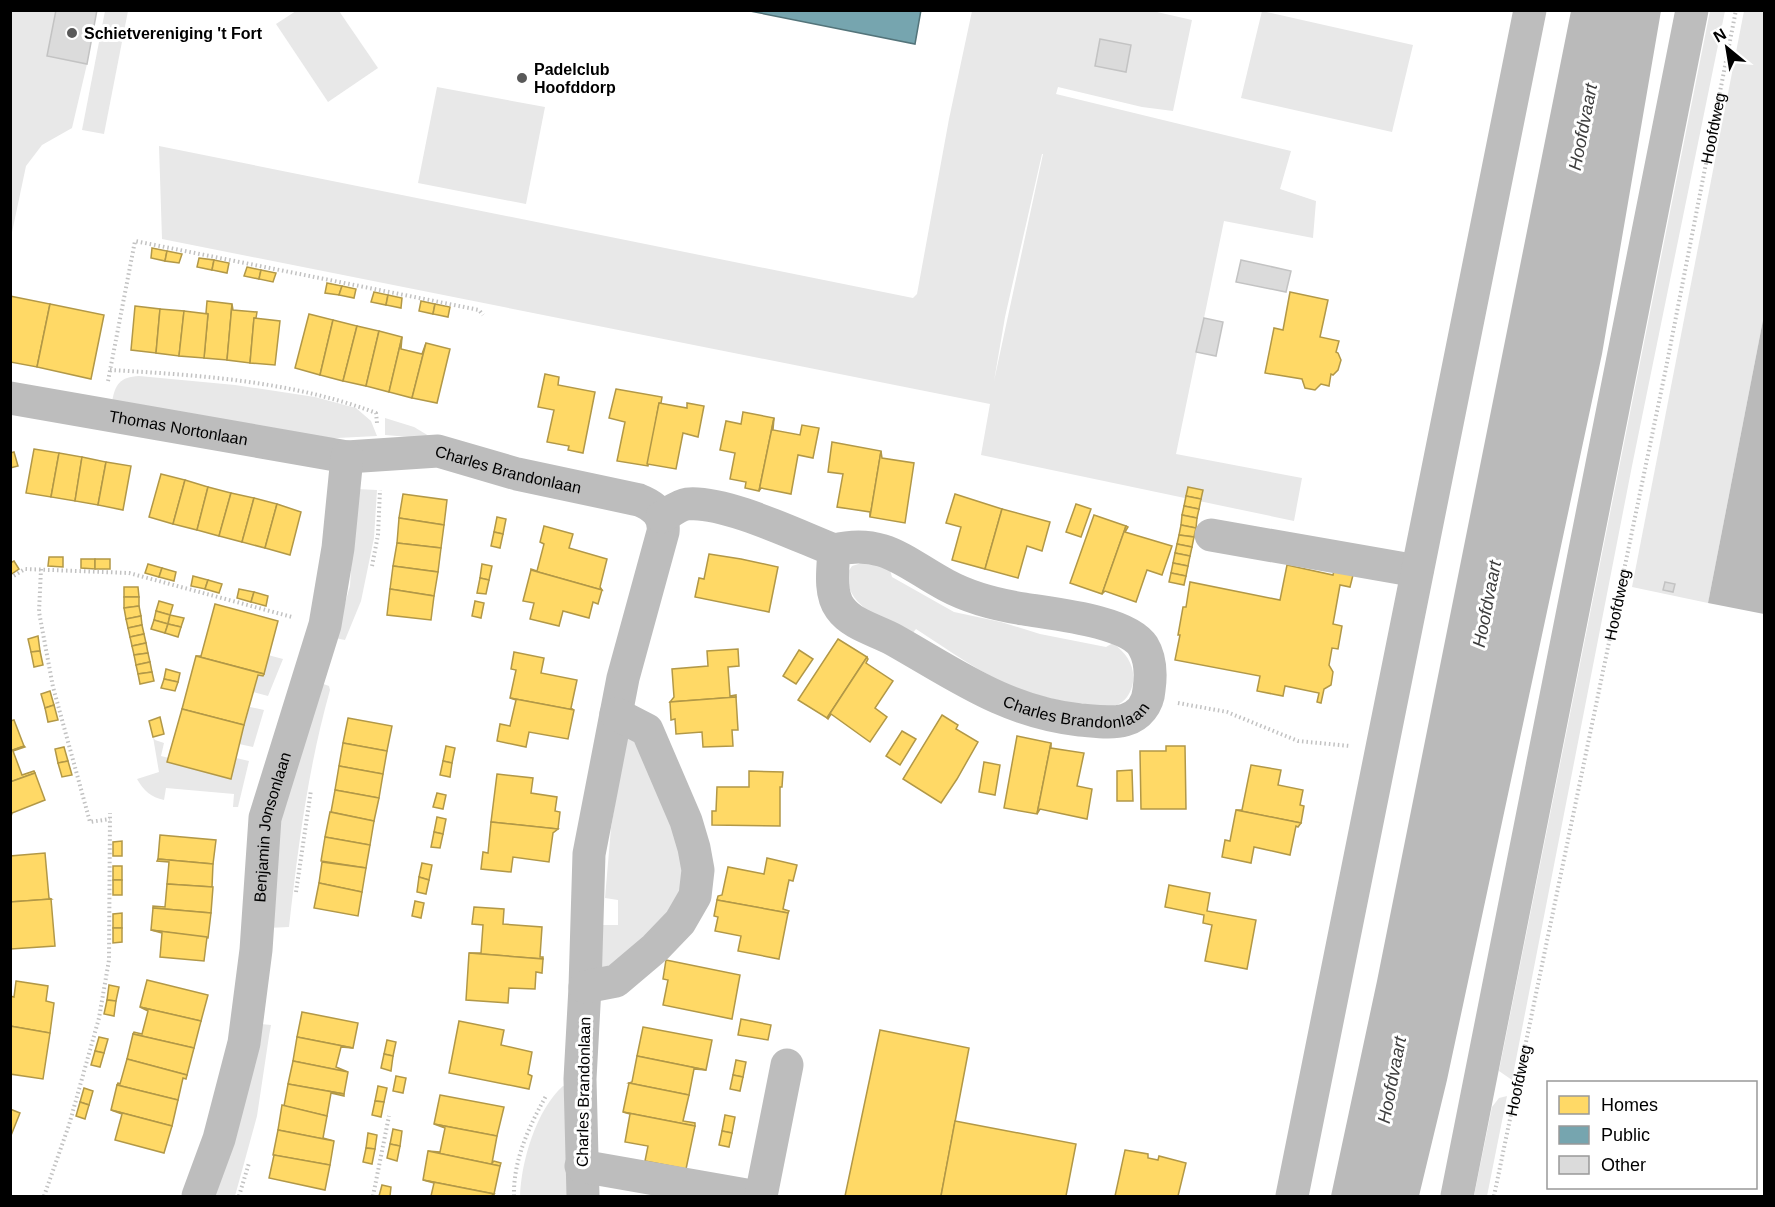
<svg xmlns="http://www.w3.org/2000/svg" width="1775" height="1207" font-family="Helvetica,sans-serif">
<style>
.green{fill:#e8e8e8;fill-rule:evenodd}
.water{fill:#bababa}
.homes{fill:#ffd966;stroke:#b29847;stroke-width:1.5}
.public{fill:#76a5af;stroke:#53747a;stroke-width:1.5}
.building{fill:#dbdbdb;stroke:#c3c3c3;stroke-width:1.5}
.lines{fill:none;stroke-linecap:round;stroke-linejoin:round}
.path{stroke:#c2c2c2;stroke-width:4;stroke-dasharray:1.5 3;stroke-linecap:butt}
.minor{stroke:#bdbdbd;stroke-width:33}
.poi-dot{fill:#595959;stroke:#fff;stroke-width:2}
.labels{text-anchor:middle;stroke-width:6;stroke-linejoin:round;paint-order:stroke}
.poi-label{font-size:16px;font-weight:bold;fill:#000;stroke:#fff;text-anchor:start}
.street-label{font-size:16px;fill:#000;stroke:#fff}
.water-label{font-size:18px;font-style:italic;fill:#3d3d3d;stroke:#fff}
</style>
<rect width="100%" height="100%" fill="#fff"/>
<g class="green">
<path d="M1157,10V12L1192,20L1173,111L1142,107L1058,87L1056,94L1291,151L1280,189L1316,201L1313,238L1224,221L1176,454L1302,478L1294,521L981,455L990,404L162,239L159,146L913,298L917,294L949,119L972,11ZM1042,154H1043L994,381L1005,317Z"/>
<path d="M11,11H56L47,55L87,64L72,128L42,145L26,166L11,237Z"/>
<path d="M105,11H128L104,134L82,130Z"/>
<path d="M296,11H339L378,68L328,102L276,24Z"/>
<path d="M1262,11L1413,45L1392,132L1241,98Z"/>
<path d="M1710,11H1725L1632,466L1512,1080L1499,1071Z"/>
<path d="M1744,11H1764V315L1708,603L1632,587Z"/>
<path d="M437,87L545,107L526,204L418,183Z"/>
<path d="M139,376L235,385L315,397L356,408L371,421L377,436L317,439L112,402C115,384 120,377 139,376Z"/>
<path d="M385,418L414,427L434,439L385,435Z"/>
<path d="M356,489L377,490L374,538L361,601L345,640L335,638L350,586Z"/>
<path d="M868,561L890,570L892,577L954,612L1001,622L1040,634L1106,647L1113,643C1126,653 1135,665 1133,682C1132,690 1127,700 1119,704C1105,713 1041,697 1024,691C985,677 950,651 916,629L912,634C884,619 850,610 846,575L852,566Z"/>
<path d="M268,655L283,659L268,696L253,692L258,675L263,676Z"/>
<path d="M318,682L329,686L330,690C308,768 298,847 289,927L267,928L280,814Z"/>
<path d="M250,707L264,710L253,747L239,744Z"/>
<path d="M634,736L682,842V899L618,964L600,968L603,925H618V900L605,898L611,828L626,739Z"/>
<path d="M153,737L155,740L164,743L161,756L169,758L168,762L230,779L236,758L249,761L238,807H233L234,794L166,788L164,800C151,797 144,791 137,779L159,772Z"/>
<path d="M261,1024L271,1025L269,1036L257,1116L235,1196H210Z"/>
<path d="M563,1086L569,1088L567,1196H520C521,1162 536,1110 563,1086Z"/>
<path d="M1507,1096L1487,1196H1474L1492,1107L1499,1098Z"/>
</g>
<g class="water">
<path d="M1571,11H1661L1602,354L1447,1080L1419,1196H1331L1377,981Z"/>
<path d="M1764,315V614L1708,603Z"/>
</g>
<g class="homes">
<path d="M152,248L167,251L165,261L151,258Z"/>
<path d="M167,251L182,254L179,263L165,261Z"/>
<path d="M199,258L214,260L212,270L197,267Z"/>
<path d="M214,260L229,263L227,273L212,270Z"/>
<path d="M247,267L261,270L259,279L244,276Z"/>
<path d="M261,270L276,273L273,282L259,279Z"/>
<path d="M327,283L342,286L339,295L325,293Z"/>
<path d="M342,286L356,289L354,298L339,295Z"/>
<path d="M374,292L388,295L386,305L371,302Z"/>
<path d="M1290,292L1328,300L1320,337L1339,341L1336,352L1338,353L1341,360L1338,370L1333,375L1331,374L1329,386L1321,384L1315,390L1305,388L1302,379L1265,373L1274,328L1283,330Z"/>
<path d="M388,295L402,298L401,308L386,305Z"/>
<path d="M10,296L50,304L37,367L10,362Z"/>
<path d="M207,301L232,304L227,360L204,358L208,314L206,313Z"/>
<path d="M421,301L435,304L433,314L419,311Z"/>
<path d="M50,304L104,315L91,379L37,367Z"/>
<path d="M232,304L233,310L257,312L256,318H254L250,363L227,360Z"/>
<path d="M435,304L450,307L448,317L433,314Z"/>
<path d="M135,306L160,309L156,353L131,350Z"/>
<path d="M160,309L184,311L179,356L156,353Z"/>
<path d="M184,311L208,314L204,358L179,356Z"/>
<path d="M309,314L333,320L320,375L295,368Z"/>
<path d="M254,318L280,321L275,365L250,363Z"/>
<path d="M333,320L357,326L343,381L320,375Z"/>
<path d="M357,326L379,331L366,386L343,381Z"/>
<path d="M379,331L402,337L389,392L366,386Z"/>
<path d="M402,337L401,349L422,354L426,343L412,398L389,392Z"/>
<path d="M426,343L450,349L437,403L412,398Z"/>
<path d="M545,374L559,377L558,385L595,392L583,453L568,450L569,446L547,442L554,410L538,407Z"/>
<path d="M616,389L662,397L661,403H659L648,466L617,461L625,422L609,418Z"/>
<path d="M659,403L687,408V403L704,406L698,437L683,433L676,469L647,464Z"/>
<path d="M743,412L774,418L759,491L745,488L746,482L730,479L735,453L720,450L726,421L741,424Z"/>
<path d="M774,418L773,430L800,435L802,425L819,428L813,458L798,455L791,494L761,488L759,491Z"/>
<path d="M832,442L881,451L870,517V512L837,507L843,474L828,472Z"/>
<path d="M34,449L59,453L51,497L26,493Z"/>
<path d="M881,451L882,458L914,463L905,523L870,517Z"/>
<path d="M14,452L18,466L10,468V453Z"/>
<path d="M59,453L82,457L75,501L51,497Z"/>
<path d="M82,457L106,462L98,505L75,501Z"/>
<path d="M106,462L131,466L123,510L98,505Z"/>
<path d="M161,474L185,480L173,524L149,517Z"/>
<path d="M185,480L208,487L197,530L173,524Z"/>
<path d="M208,487L231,493L219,536L197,530Z"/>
<path d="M1188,487L1203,490L1201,499L1186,496Z"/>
<path d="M231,493L254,498L242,542L219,536Z"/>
<path d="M403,494L447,500L444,525L399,518Z"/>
<path d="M955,494L1002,509L985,569L952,560L961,527L946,523Z"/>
<path d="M1186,496L1201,499L1199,509L1184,506Z"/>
<path d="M254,498L277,504L265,548L242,542Z"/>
<path d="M277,504L301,512L290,555L265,548Z"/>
<path d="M1076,504L1091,509L1081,537L1066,532Z"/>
<path d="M1184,506L1199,509L1197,518L1182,515Z"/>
<path d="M1002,509L1050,522L1042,551L1027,546L1018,578L985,569Z"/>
<path d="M1094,515L1126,526L1102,594L1070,583Z"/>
<path d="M1182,515L1197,518L1196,528L1181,525Z"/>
<path d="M497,517L506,519L503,534L494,532Z"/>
<path d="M399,518L444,525L441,548L397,543Z"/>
<path d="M1181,525L1196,528L1194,537L1179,535Z"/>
<path d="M544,526L573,534L569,548L607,559L600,587L602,590L531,570V569L537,571L544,544L540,542Z"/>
<path d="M1126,526L1128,527L1125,532L1172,546L1162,575L1147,570L1136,602L1105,591L1102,594Z"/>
<path d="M494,532L503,534L500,548L491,546Z"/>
<path d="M1179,535L1194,537L1192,547L1177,544Z"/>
<path d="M397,543L441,548L438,572L393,566Z"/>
<path d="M1177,544L1192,547L1190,556L1175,553Z"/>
<path d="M1175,553L1190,556L1188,566L1173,563Z"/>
<path d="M709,554L741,559L778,567L769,612L695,597L699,578L704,579Z"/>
<path d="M49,557H63V567L48,566Z"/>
<path d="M81,559H95V569L81,568Z"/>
<rect x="95" y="559" width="15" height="10"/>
<path d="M14,561L19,569L10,575V563Z"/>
<path d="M1173,563L1188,566L1186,576L1171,573Z"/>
<path d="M148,564L162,568L159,577L145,573Z"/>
<path d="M482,564L492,566L489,580L480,578Z"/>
<path d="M1287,565L1333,575L1334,571L1353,575L1350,587L1340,585L1333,624L1342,626L1338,649L1332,648L1329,665L1333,672L1331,685L1324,689L1321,703L1317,702L1319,693L1285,686L1283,696L1257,691L1260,676L1175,660L1180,635H1178L1183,607H1186L1190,582L1280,600Z"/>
<path d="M393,566L438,572L434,596L390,589Z"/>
<path d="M162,568L176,572L174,581L159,577Z"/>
<path d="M531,570L602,590L598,604L593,602L589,618L563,611L559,626L530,619L534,603L523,601Z"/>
<path d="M1171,573L1186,576L1184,585L1169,582Z"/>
<path d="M193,576L208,580L205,589L191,586Z"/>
<path d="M480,578L489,580L486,594L477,593Z"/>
<path d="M208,580L222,584L219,593L205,589Z"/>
<path d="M124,587H138L139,597H124Z"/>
<path d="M239,589L254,592L251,602L237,598Z"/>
<path d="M390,589L434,596L431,620L387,615Z"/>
<path d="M254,592L268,596L266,606L251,602Z"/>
<path d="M124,597H139V606L124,608Z"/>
<path d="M159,601L173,605L170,615L156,611Z"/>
<path d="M475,601L484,603L481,618L472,616Z"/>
<path d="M215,604L278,621L264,674L196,656H201Z"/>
<path d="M139,606L141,616L126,619L124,608Z"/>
<path d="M156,611L170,615L168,624L154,620Z"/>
<path d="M170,615L184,618L181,627L168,624Z"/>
<path d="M141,616L142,625L128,628L126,619Z"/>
<path d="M154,620L168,624L165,633L151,629Z"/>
<path d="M168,624L181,627L178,637L165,633Z"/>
<path d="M142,625L144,634L130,637L128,628Z"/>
<path d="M144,634L146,643L132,646L130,637Z"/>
<path d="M38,636L40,651L31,652L28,639Z"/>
<path d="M838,639L867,657L827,718L798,700Z"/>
<path d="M146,643L148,653L134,655L132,646Z"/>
<path d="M738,649L739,666L728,667L730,696L736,695V697L670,702L674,697L672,669L708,666L707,651Z"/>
<path d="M799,650L813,659L796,684L783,676Z"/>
<path d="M40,651L43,665L34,667L31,652Z"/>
<path d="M514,652L544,658L541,673L577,680L571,708L574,710L510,698L516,670L511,669Z"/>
<path d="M148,653L150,662L136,665L134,655Z"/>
<path d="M196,656L264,674L263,676L258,675L244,725L182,709Z"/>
<path d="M867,657L868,659L866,663L893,681L875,708L887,717L870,742L831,714L828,719L827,718Z"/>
<path d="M150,662L152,672L138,674L136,665Z"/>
<path d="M166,669L180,673L178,682L164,679Z"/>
<path d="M152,672L154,681L140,684L138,674Z"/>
<path d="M164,679L178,682L175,691L161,688Z"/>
<path d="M50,691L54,705L45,708L41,694Z"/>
<path d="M736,697L738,730H732L733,746L703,747L702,732L676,734L675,719L671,720L670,702Z"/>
<path d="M510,698L574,710L568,739L529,732L526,747L497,741L500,724L510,726L516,700Z"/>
<path d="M54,705L58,720L48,722L45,708Z"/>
<path d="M182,709L244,725L231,779L167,762Z"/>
<path d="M942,715L958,725L956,729L978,742L957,779L941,803L903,779Z"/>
<path d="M160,717L164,734L153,737L149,721Z"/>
<path d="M348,718L392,726L387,751L343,743Z"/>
<path d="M14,720L24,746L10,751V721Z"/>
<path d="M902,731L916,739L900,765L886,756Z"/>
<path d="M1017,736L1051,743L1037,814L1004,808Z"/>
<path d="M343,743L387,751L383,774L339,766Z"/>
<path d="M1051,743V748L1084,753L1077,786L1092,789L1087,819L1040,809L1037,814Z"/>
<path d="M24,746L25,747L13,751L22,775L34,771L35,773L10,782V751Z"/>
<path d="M446,746L455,748L452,763L443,761Z"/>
<path d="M1166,746H1185L1186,809H1141L1140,751H1166Z"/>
<path d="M64,747L68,761L58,763L55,749Z"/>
<path d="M68,761L72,775L62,777L58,763Z"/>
<path d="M443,761L452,763L450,777L440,775Z"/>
<path d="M984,762L1000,765L995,795L979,792Z"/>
<path d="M1251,765L1281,770L1278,785L1303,790L1300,805L1304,806L1301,823L1236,810H1242Z"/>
<path d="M339,766L383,774L379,798L335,790Z"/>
<path d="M1132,770L1133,801H1117V771Z"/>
<path d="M749,771L783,772L782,787H780V826L712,825V811H716L717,787H749Z"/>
<path d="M35,773L45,800L12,813L10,820V782Z"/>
<path d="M497,774L533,778L531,793L557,797L555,811L560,812L558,829L491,822Z"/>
<path d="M335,790L379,798L374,821L331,812Z"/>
<path d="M437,793L446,795L443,809L433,807Z"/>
<path d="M1236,810L1301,823L1298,827L1296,826L1290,855L1254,847L1251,863L1222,857L1225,840L1230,841Z"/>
<path d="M330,812L374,821L370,845L325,837Z"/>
<path d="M437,817L446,819L443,834L434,832Z"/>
<path d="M491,822L558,829L553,833L549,862L513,857L511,872L481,869L483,852L488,853Z"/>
<path d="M434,832L443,834L440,848L431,847Z"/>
<path d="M160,835L216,840L213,864L158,859Z"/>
<path d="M325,837L370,845L366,868L321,861Z"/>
<path d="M122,841V856H113V842Z"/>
<path d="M45,853L49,898L51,899L10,902V856Z"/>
<path d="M767,858L797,865L793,881L789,880L783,909L789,911L788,913L717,900L718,896L722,895L728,867L764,874Z"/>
<path d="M158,859L213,864L212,887L167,884L169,862L157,861Z"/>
<path d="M322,862L366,868L362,892L319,883Z"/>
<path d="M422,863L432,865L429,880L419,877Z"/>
<rect x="113" y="866" width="9" height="14"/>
<path d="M419,877L429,880L426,894L417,892Z"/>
<rect x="113" y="880" width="9" height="15"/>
<path d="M319,883L362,892L358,916L314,908Z"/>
<path d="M167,884L213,887L211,913L153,908V906L165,907Z"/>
<path d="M1169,885L1210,893L1207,911L1256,920L1247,969L1205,961L1212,925L1203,923L1204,915L1165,907Z"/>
<path d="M51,899L55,946L11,949L10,902Z"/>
<path d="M717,900L788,913L779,959L738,951L741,936L715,931L718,917L714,916Z"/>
<path d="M415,901L424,903L421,918L412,916Z"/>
<path d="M474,907L504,909L503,924L542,927L540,957H543V959L469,953H481L483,925L472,924Z"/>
<path d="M153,908L211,913L208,938L151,930Z"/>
<path d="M122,913V928H113V914Z"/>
<path d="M113,928H122V942L113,943Z"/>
<path d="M151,930L207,937L204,961L160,957L162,933Z"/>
<path d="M469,953L543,959L542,973L536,972L535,989L509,988L508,1003L466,1000Z"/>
<path d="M666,960L740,975L732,1019L663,1005L668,980L663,979Z"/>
<path d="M147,980L208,995L201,1021L140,1007Z"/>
<path d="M16,981L48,986L46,1001L54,1003L50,1033L10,1026V996L14,997Z"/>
<path d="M109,985L119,987L116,1001L107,1000Z"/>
<path d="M107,1000L116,1001L114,1016L104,1014Z"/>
<path d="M140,1007L201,1021L194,1048L133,1034L134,1032L142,1034L148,1011Z"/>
<path d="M302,1012L358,1023L353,1048L297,1037Z"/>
<path d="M741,1019L771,1025L768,1040L738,1035Z"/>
<path d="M459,1021L504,1030L501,1045L532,1052L528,1074L532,1076L529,1089L449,1073Z"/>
<path d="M10,1026L50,1033L43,1079L10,1074Z"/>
<path d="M643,1027L712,1040L706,1070L637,1056Z"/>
<path d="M880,1030L969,1048L941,1196H845Z"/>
<path d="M133,1034L194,1048L187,1075L127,1059Z"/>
<path d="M99,1037L108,1039L104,1053L95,1051Z"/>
<path d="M297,1037L353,1048L341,1047L336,1067L348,1072L293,1061Z"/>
<path d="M387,1040L396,1042L393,1056L384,1054Z"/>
<path d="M95,1051L104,1053L100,1067L91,1065Z"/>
<path d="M384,1054L393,1056L391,1071L381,1068Z"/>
<path d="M637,1056L706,1070L694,1069L689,1095L629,1083L632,1082Z"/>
<path d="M127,1059L187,1075L186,1079L183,1078L178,1100L117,1085L118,1083L120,1084Z"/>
<path d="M736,1060L746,1062L743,1077L733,1075Z"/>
<path d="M293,1061L348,1072L344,1094L288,1084Z"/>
<path d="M733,1075L743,1077L740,1091L730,1089Z"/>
<path d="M396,1076L406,1078L403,1093L393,1091Z"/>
<path d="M629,1083L689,1095L683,1121L695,1123V1126L623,1112Z"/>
<path d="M288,1084L344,1094V1096L331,1093L327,1116L284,1106Z"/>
<path d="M117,1085L178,1100L172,1126L111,1110Z"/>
<path d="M378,1086L387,1088L384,1102L375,1101Z"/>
<path d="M84,1088L93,1091L89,1105L80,1102Z"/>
<path d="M440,1095L504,1107L497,1136L434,1124Z"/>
<path d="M375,1101L384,1102L381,1117L372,1115Z"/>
<path d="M80,1102L89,1105L85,1119L76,1116Z"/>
<path d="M282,1105L327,1116L323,1138L334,1141L278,1130Z"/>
<path d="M10,1109L20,1113L10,1138Z"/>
<path d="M111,1110L172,1126L164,1153L115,1140L122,1114Z"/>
<path d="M623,1112L695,1126L686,1169L645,1161L648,1146L625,1142L630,1114Z"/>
<path d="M725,1115L735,1117L732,1133L722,1131Z"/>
<path d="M955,1121L1076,1144L1066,1196H941Z"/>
<path d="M434,1124L497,1136L492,1163L494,1161L501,1163L500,1166L428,1151L440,1152L445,1128Z"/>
<path d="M393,1129L402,1131L400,1146L390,1144Z"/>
<path d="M278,1130L334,1141L330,1165L273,1155Z"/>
<path d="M722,1131L732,1133L729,1147L719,1145Z"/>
<path d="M368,1133L377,1135L375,1149L366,1148Z"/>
<path d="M390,1144L400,1146L397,1161L387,1158Z"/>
<path d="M366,1148L375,1149L372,1164L363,1162Z"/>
<path d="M1125,1150L1148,1154V1158L1158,1160L1159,1156L1186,1163L1178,1196H1115Z"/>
<path d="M428,1151L500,1166L494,1194L423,1180Z"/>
<path d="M274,1155L330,1165L325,1190L269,1178Z"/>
<path d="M423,1180L494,1194L491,1196H431L434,1183Z"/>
<path d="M382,1185L391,1187L390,1196H379Z"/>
</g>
<path class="public" d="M745,10H921L915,44Z"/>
<g class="building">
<path d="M56,10H97L87,64L47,56Z"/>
<path d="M1100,39L1131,45L1126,72L1095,66Z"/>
<path d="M1241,260L1291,271L1286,292L1236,282Z"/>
<path d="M1204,318L1223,322L1216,356L1196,352Z"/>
<path d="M1665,582L1675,584L1673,592L1663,590Z"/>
</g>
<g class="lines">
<g class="path">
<path d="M110,370C199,375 292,381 376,413L377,423"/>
<path d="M108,381L135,241L479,310L483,315"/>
<path d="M372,566L378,535L380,490"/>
<path d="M41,569L39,612L53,687L90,822L110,819"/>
<path d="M10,578L25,569L129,573L292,617"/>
<path d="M1178,703L1227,712L1298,741L1350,746"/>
<path d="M296,892L311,790"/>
<path d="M44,1196L69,1125L99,1018L109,960L110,813"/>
<path d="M239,1196L249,1163"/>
<path d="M373,1196L389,1116"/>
<path d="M514,1196C513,1161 529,1126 546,1096"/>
<path id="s1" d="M1494,1196L1666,368L1736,10"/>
</g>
<g class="minor">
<path id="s2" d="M10,398L347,457L438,451L517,474L639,500C654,506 665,515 663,532L623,678L589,854L585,987L580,1079L583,1196"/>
<path id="s3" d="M662,517C669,513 679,505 687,504C724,500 798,536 834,550C833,568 829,593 840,608C852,625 876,630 894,640C956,675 1006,712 1080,720C1094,721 1111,724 1125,720C1139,716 1148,704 1149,690C1151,676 1151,659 1143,646C1127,621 1053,614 1024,609C998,605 970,598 946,585C905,563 884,538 834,550"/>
<path d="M1211,535L1417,571"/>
<path d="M585,987L616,981L655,948L680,922L695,896L698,870L694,848L686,821L647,730L616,714"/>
<path d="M581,1166L752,1196"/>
<path id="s4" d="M198,1196L219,1139L244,1043L256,950L265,818L325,625L338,548L347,457"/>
<path d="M761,1196L787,1065"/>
<path d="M1292,1196L1530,10"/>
<path d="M1457,1196L1692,10"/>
</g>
</g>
<g class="poi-dot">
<circle cx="72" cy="33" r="6"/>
<circle cx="522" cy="78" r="6"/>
</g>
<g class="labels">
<g class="poi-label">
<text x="84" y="39">Schietvereniging 't Fort</text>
<text x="534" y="75">Padelclub<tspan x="534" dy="18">Hoofddorp</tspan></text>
</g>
<g class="street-label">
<text dy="6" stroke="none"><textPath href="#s1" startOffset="1090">Hoofdweg</textPath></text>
<text dy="6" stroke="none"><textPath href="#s2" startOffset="171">Thomas Nortonlaan</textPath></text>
<text dy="6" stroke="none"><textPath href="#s2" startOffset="506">Charles Brandonlaan</textPath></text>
<text dy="6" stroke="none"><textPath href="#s1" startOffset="604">Hoofdweg</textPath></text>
<text dy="6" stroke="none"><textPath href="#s3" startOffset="507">Charles Brandonlaan</textPath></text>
<text dy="6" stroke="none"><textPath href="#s4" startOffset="378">Benjamin Jonsonlaan</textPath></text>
<text dy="6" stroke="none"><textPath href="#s1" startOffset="118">Hoofdweg</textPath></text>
<text transform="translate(583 1092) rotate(-89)" y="6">Charles Brandonlaan</text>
</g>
<g class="water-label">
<text transform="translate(1583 127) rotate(-79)" y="6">Hoofdvaart</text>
<text transform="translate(1487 604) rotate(-79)" y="6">Hoofdvaart</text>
<text transform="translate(1392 1080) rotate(-79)" y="6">Hoofdvaart</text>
</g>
</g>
<rect width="1775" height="1207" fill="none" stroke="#000000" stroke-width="24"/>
<rect x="1547" y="1081" width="210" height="108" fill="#ffffff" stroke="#999999" stroke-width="1.5"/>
<rect x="1559" y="1096" width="30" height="18" fill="#ffd966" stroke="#999999" stroke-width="1.5"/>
<text x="1601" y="1111" font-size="18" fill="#000000">Homes</text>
<rect x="1559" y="1126" width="30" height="18" fill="#76a5af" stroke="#999999" stroke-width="1.5"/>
<text x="1601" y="1141" font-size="18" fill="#000000">Public</text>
<rect x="1559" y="1156" width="30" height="18" fill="#dbdbdb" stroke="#999999" stroke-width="1.5"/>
<text x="1601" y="1171" font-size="18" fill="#000000">Other</text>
<g transform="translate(1727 48) rotate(330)" stroke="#ffffff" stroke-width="4.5" paint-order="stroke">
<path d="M0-4.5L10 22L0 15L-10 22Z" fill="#000000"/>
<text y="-9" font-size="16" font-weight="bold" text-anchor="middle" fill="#000000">N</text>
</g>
</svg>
